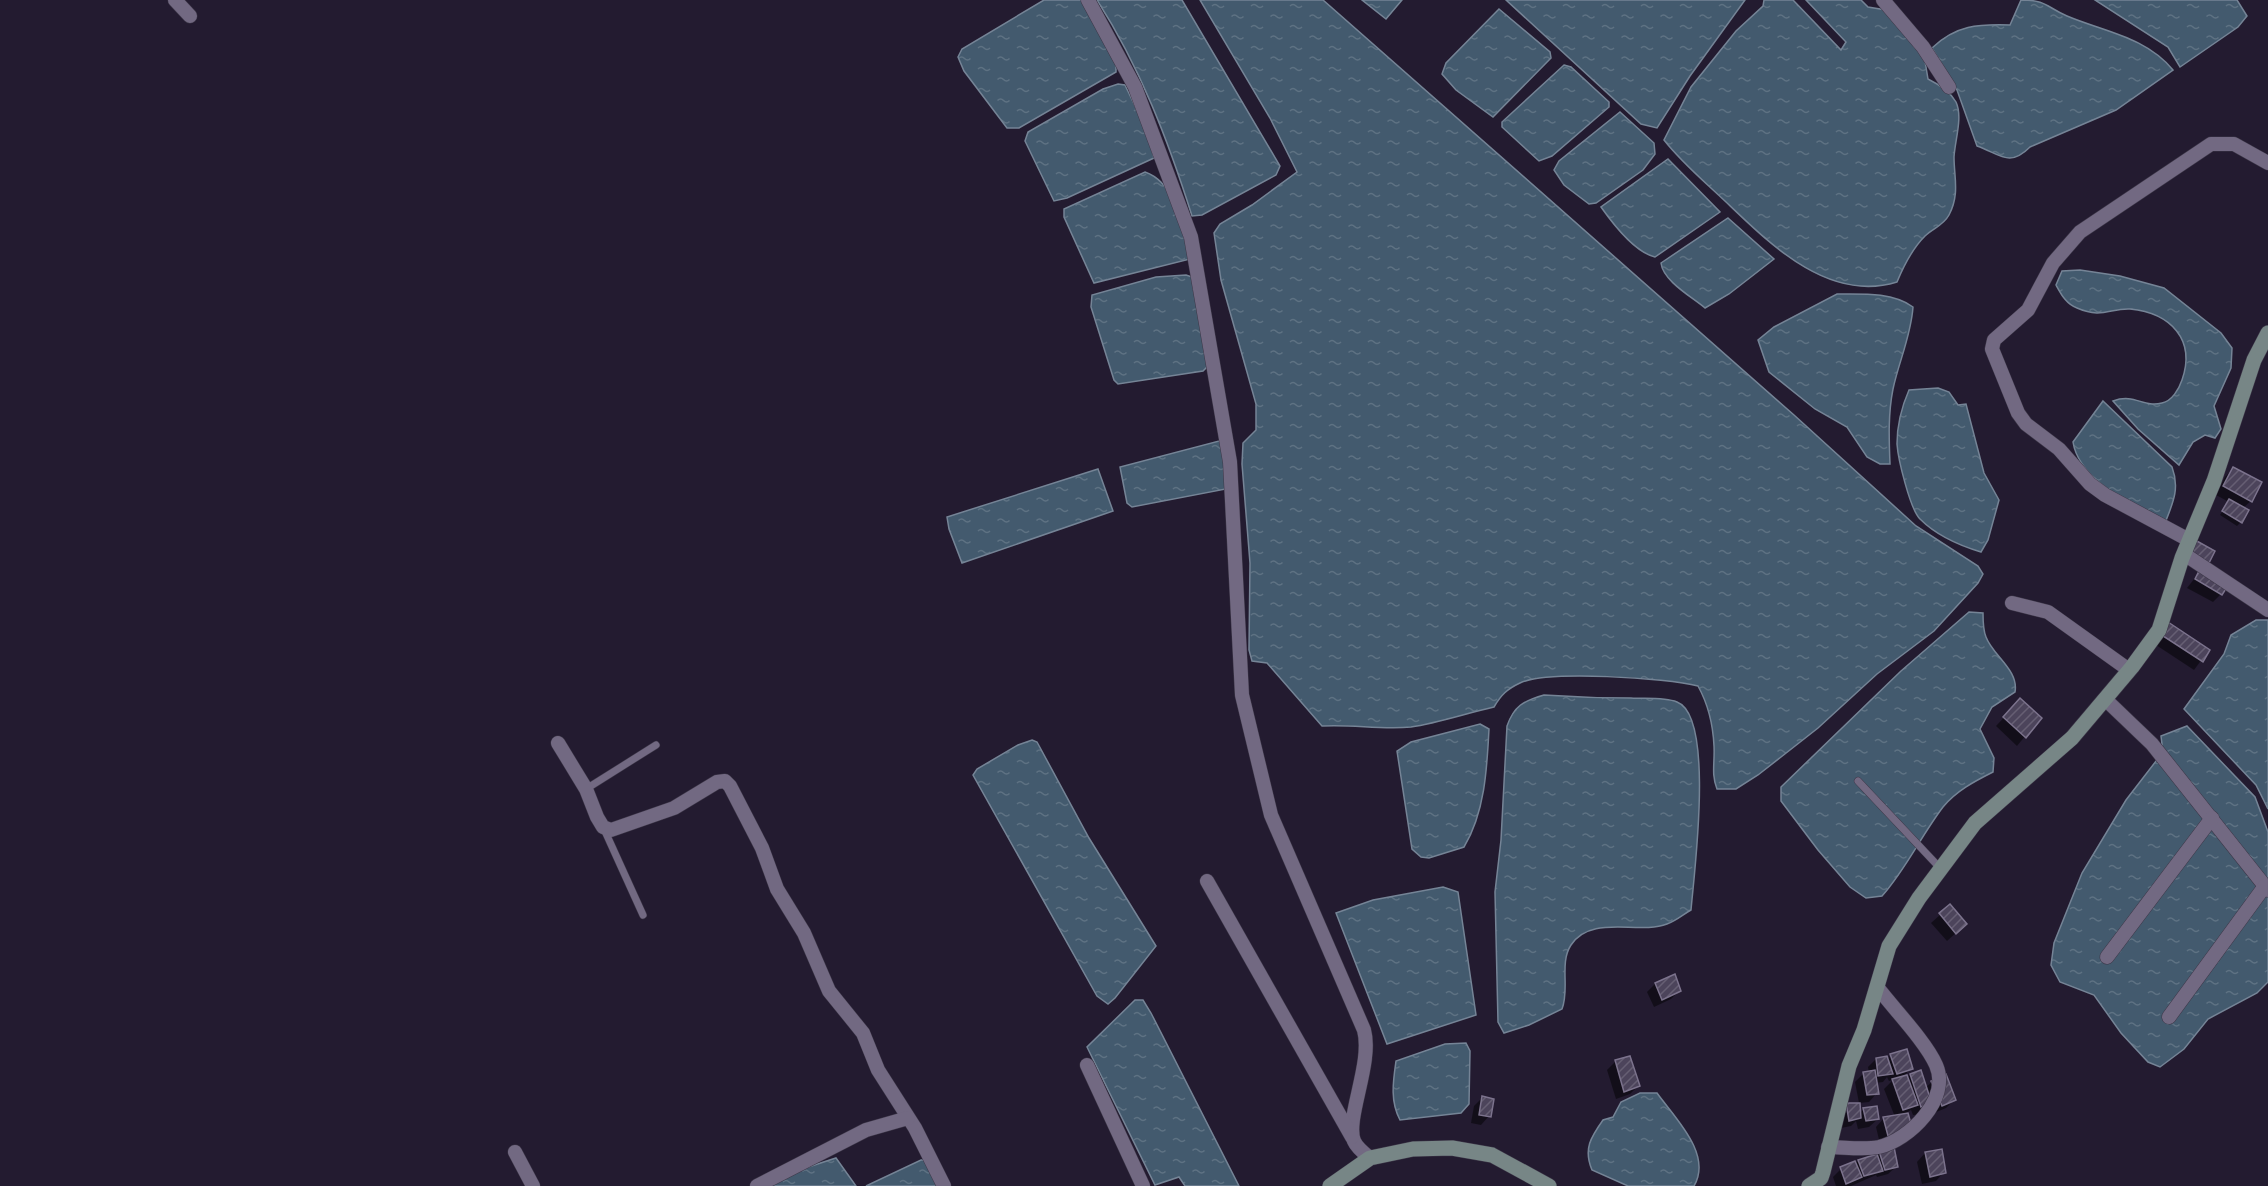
<svg xmlns="http://www.w3.org/2000/svg" width="2268" height="1186" font-family="Arial,sans-serif">
<style>
.water{fill:url(#water-ripples);stroke:#758496;stroke-width:1.5}
.shadow{fill:#0007}
.building{fill:url(#building-hatch);stroke:#7c738d;stroke-width:1.5}
.lines{fill:none;stroke-linecap:round;stroke-linejoin:round}
.lane-casing{stroke:#3d3748;stroke-width:8}
.street-casing{stroke:#3d3748;stroke-width:15}
.secondary-casing{stroke:#3d3748;stroke-width:16}
.lane{stroke:#726982;stroke-width:7}
.street{stroke:#726982;stroke-width:14}
.secondary{stroke:#778686;stroke-width:15}
</style>
<defs>
<pattern id="water-ripples" width="26" height="14" patternUnits="userSpaceOnUse" patternTransform="scale(1.5)"><rect width="26" height="14" fill="#435a6e"/><path d="M2 4q2-2 4 0t4 0M15 11q2-2 4 0t4 0" fill="none" stroke="#5e7283"/></pattern>
<pattern id="building-hatch" width="6" height="6" patternUnits="userSpaceOnUse" patternTransform="scale(1.5)"><rect width="6" height="6" fill="#4c445b"/><path d="M-1 1l2-2M0 6l6-6M5 7l2-2" fill="none" stroke="#665f73"/></pattern>
</defs>
<rect width="100%" height="100%" fill="#231b30"/>
<g class="water">
<path d="M1044,0H1084L1116,62V72L1019,128H1007L964,71L958,57L962,49Z"/>
<path d="M1097,0H1182L1280,166L1276,175L1202,215L1192,216C1168,140 1140,67 1097,0Z"/>
<path d="M1200,0H1323L1794,415L1916,526L1978,566L1983,574L1978,583L1934,631L1877,674L1818,728L1758,775L1736,789H1717C1711,774 1715,762 1714,746C1713,725 1708,704 1698,686C1666,678 1548,670 1520,683C1507,689 1501,695 1494,707C1467,713 1438,723 1411,727C1381,730 1352,724 1322,726L1267,663L1252,661L1249,650L1250,563L1242,464L1243,443L1256,430V404L1221,280L1214,233L1220,224L1252,205L1297,172L1270,118Z"/>
<path d="M1362,0H1402L1386,19Z"/>
<path d="M1506,0H1745L1690,76L1657,128L1641,124Z"/>
<path d="M1764,0H1793L1841,50L1846,42L1806,0H1861L1868,7L1886,10L1924,55L1928,79C1938,84 1950,91 1956,102C1963,117 1955,140 1954,157C1954,177 1960,194 1949,215C1943,226 1933,228 1925,236C1912,249 1904,265 1897,282C1829,303 1771,245 1726,202C1705,182 1682,163 1664,140L1691,87L1736,31L1763,6Z"/>
<path d="M2021,0C2047,0 2046,7 2067,16C2105,32 2146,37 2173,70L2116,110L2030,147C2009,168 2000,154 1977,146L1957,90L1932,48C1956,25 1978,24 2010,25Z"/>
<path d="M2095,0H2237L2247,16L2238,27L2180,67L2168,47Z"/>
<path d="M1499,9L1550,52L1551,58L1493,117L1456,90L1442,74L1446,63Z"/>
<path d="M1564,65L1571,67L1609,102V107L1552,156L1539,161L1502,127V122Z"/>
<path d="M1118,84L1125,85L1147,131L1154,158L1067,198L1054,201L1025,141L1028,132L1103,89Z"/>
<path d="M1620,112L1654,143L1655,154L1643,170L1596,203L1589,204L1564,185L1554,170L1559,161Z"/>
<path d="M1668,159L1720,212L1655,257C1634,252 1613,224 1601,207Z"/>
<path d="M1145,172C1177,183 1183,229 1190,259L1094,283L1064,217V209Z"/>
<path d="M1728,218L1774,259L1729,294L1705,308C1692,297 1663,281 1661,263Z"/>
<path d="M2080,270L2120,276L2164,288L2221,333L2232,348L2231,368L2214,406L2221,429L2215,438L2205,435L2193,442L2179,465L2138,429L2113,401C2135,393 2143,408 2162,403C2172,401 2179,389 2182,380C2196,340 2171,313 2130,309C2110,308 2102,319 2077,308C2066,304 2061,294 2056,285L2062,271Z"/>
<path d="M1186,275L1192,277L1209,365L1203,371L1118,384L1114,380L1091,307L1092,295L1156,277Z"/>
<path d="M1837,294C1862,294 1892,292 1913,307C1911,336 1899,361 1893,389C1888,414 1889,439 1890,464H1880L1867,457L1847,427L1815,409L1769,372L1758,340L1774,327Z"/>
<path d="M1938,388L1949,392L1958,405L1966,404L1984,473L1999,500L1988,540L1981,552C1961,546 1936,535 1920,519C1910,509 1898,459 1897,444C1897,426 1902,406 1909,390Z"/>
<path d="M2103,401L2172,467C2180,488 2173,503 2165,523C2134,505 2079,481 2073,442Z"/>
<path d="M1219,441L1225,447L1226,489L1132,507L1127,503L1120,467Z"/>
<path d="M1098,469L1113,511L962,563L949,529L947,517Z"/>
<path d="M1969,612L1983,613C1983,620 1983,630 1986,637C1993,656 2019,670 2015,692L1992,707L1980,729L1994,758L1993,772C1975,781 1956,791 1943,807C1921,836 1906,869 1882,896L1866,898L1850,887L1818,850L1781,801V787L1901,671Z"/>
<path d="M2256,620H2268V809L2256,785L2184,709L2224,654L2231,635Z"/>
<path d="M1544,695C1573,697 1602,698 1631,698C1645,699 1664,697 1677,702C1715,716 1694,874 1691,910C1684,914 1676,921 1667,924C1638,935 1591,914 1571,945C1559,963 1570,989 1562,1009L1529,1025L1504,1033L1498,1022L1495,892L1501,840L1507,726C1514,706 1523,701 1544,695Z"/>
<path d="M1480,724L1489,729C1487,768 1485,812 1464,847L1429,858L1421,857L1412,849L1397,751L1411,742Z"/>
<path d="M2187,726L2255,797L2268,832V982L2257,993L2208,1019L2184,1049L2160,1067L2148,1062L2121,1033L2094,995L2060,982L2051,965L2054,943L2082,873L2126,800L2163,752L2161,736Z"/>
<path d="M1032,740L1037,742L1089,838L1156,946L1115,998L1108,1004L1097,996L973,775L977,769L1018,745Z"/>
<path d="M1443,887L1458,892L1476,1015L1387,1044L1336,913L1373,900Z"/>
<path d="M1135,1000H1143L1151,1013L1239,1186H1185L1179,1177L1155,1185L1087,1047Z"/>
<path d="M1466,1043L1470,1051L1469,1104L1461,1113L1400,1120C1390,1101 1393,1082 1396,1061L1445,1044Z"/>
<path d="M1640,1093H1657C1674,1117 1713,1154 1694,1186H1628L1592,1170C1583,1149 1591,1137 1603,1120L1613,1117L1621,1102Z"/>
<path d="M836,1158L856,1186H768L796,1171Z"/>
<path d="M921,1160H928L942,1186H866Z"/>
</g>
<g class="shadow">
<path d="M2233,469L2251,501L2243,508L2241,522L2237,526L2220,515L2229,502L2216,495L2225,477Z"/>
<path d="M2202,569L2221,594L2213,602L2187,588Z"/>
<path d="M2160,633L2208,651L2194,670L2153,643Z"/>
<path d="M2012,709L2040,718L2017,746L1996,726Z"/>
<path d="M1950,906L1957,932L1947,941L1931,923Z"/>
<path d="M1674,976L1679,991L1671,999L1654,1007L1647,992L1655,984Z"/>
<path d="M1891,1055L1911,1068L1905,1075L1907,1079L1910,1075L1925,1088L1932,1082L1955,1099L1946,1108L1934,1113L1913,1115L1911,1110L1906,1113L1911,1130L1880,1144L1876,1127L1884,1118L1895,1117L1884,1089L1893,1080L1889,1081L1887,1077L1883,1082L1875,1083L1877,1093L1869,1102L1859,1103L1855,1082L1863,1074L1869,1073L1868,1067L1876,1059L1887,1060Z"/>
<path d="M1629,1057L1638,1086L1630,1094L1616,1099L1607,1070L1615,1062Z"/>
<path d="M1482,1098L1489,1116L1481,1125L1471,1123L1474,1106Z"/>
<path d="M1847,1105L1859,1114L1864,1109L1878,1119L1869,1127L1858,1129L1856,1121L1851,1126L1841,1128Z"/>
<path d="M1880,1152L1897,1166L1888,1174L1877,1177L1876,1175L1851,1186H1836L1833,1177L1841,1169Z"/>
<path d="M1925,1153L1944,1172L1936,1181L1922,1184L1917,1162Z"/>
</g>
<g class="building">
<path d="M2233,467L2262,482L2252,502L2223,486Z"/>
<path d="M2229,499L2249,510L2242,523L2222,511Z"/>
<path d="M2195,540L2215,551L2209,563L2189,551Z"/>
<path d="M2201,567L2229,584L2222,595L2195,579Z"/>
<path d="M2168,622L2210,650L2203,662L2160,634Z"/>
<path d="M2020,698L2042,718L2026,738L2003,717Z"/>
<path d="M1950,904L1967,924L1956,934L1939,913Z"/>
<path d="M1675,974L1681,991L1662,1000L1655,983Z"/>
<path d="M1907,1049L1913,1069L1897,1074L1890,1054Z"/>
<path d="M1630,1056L1640,1086L1624,1092L1615,1060Z"/>
<path d="M1887,1056L1893,1074L1878,1076L1876,1058Z"/>
<path d="M1875,1070L1879,1094L1867,1095L1863,1072Z"/>
<path d="M1921,1070L1932,1104L1921,1107L1910,1074Z"/>
<path d="M1946,1074L1956,1100L1942,1106L1931,1081Z"/>
<path d="M1907,1075L1918,1105L1903,1110L1892,1079Z"/>
<path d="M1482,1096L1494,1099L1491,1117L1479,1115Z"/>
<path d="M1846,1103H1860L1861,1118L1849,1121Z"/>
<path d="M1877,1106L1879,1119L1866,1121L1863,1108Z"/>
<path d="M1908,1113L1913,1131L1888,1136L1883,1117Z"/>
<path d="M1894,1147L1898,1167L1885,1170L1879,1151Z"/>
<path d="M1942,1149L1946,1173L1930,1177L1925,1152Z"/>
<path d="M1877,1154L1883,1171L1864,1176L1858,1160Z"/>
<path d="M1855,1161L1862,1177L1846,1184L1840,1167Z"/>
</g>
<g class="lines">
<g class="lane-casing">
<g id="lane">
<path d="M1858,781L1940,868"/>
<path d="M586,789L656,745"/>
<path d="M604,829L643,915"/>
</g>
</g>
<g class="street-casing">
<g id="street">
<path d="M175,0L190,16"/>
<path d="M1088,0L1135,87L1191,237L1230,462L1242,695L1271,815L1364,1030C1373,1063 1345,1119 1354,1141C1357,1148 1365,1154 1370,1158"/>
<path d="M1883,0L1923,47L1949,87"/>
<path d="M2189,540L2105,495L2090,484L2059,449L2026,424L2018,413L1992,349L1994,340L2028,310L2053,263L2080,232L2211,144H2234L2268,163"/>
<path d="M2184,554L2268,610"/>
<path d="M2012,603L2048,612L2129,670"/>
<path d="M2105,699L2152,744L2268,890"/>
<path d="M558,743L586,789L597,817L603,827L611,830L674,808L717,782L725,781L730,786L762,848L777,889L804,933L829,991L863,1033L878,1070L915,1128L944,1186"/>
<path d="M1207,881L1352,1137"/>
<path d="M2107,957L2212,818"/>
<path d="M2169,1017L2265,886"/>
<path d="M1087,1065L1143,1186"/>
<path d="M1828,1147C1844,1147 1864,1150 1879,1147C1909,1140 1951,1099 1936,1065C1926,1042 1894,1009 1878,988"/>
<path d="M515,1152L533,1186"/>
<path d="M757,1186L866,1130L908,1118"/>
</g>
</g>
<g class="secondary-casing">
<g id="secondary">
<path d="M1330,1186L1370,1158L1413,1149L1452,1148L1492,1155L1549,1186"/>
<path d="M1809,1186L1821,1178L1823,1172L1849,1066L1864,1030L1889,946L1919,898L1975,823L2072,738L2132,667L2159,630L2182,558L2214,481L2254,360L2268,333"/>
</g>
</g>
<use href="#lane" class="lane"/>
<use href="#street" class="street"/>
<use href="#secondary" class="secondary"/>
</g>
</svg>
